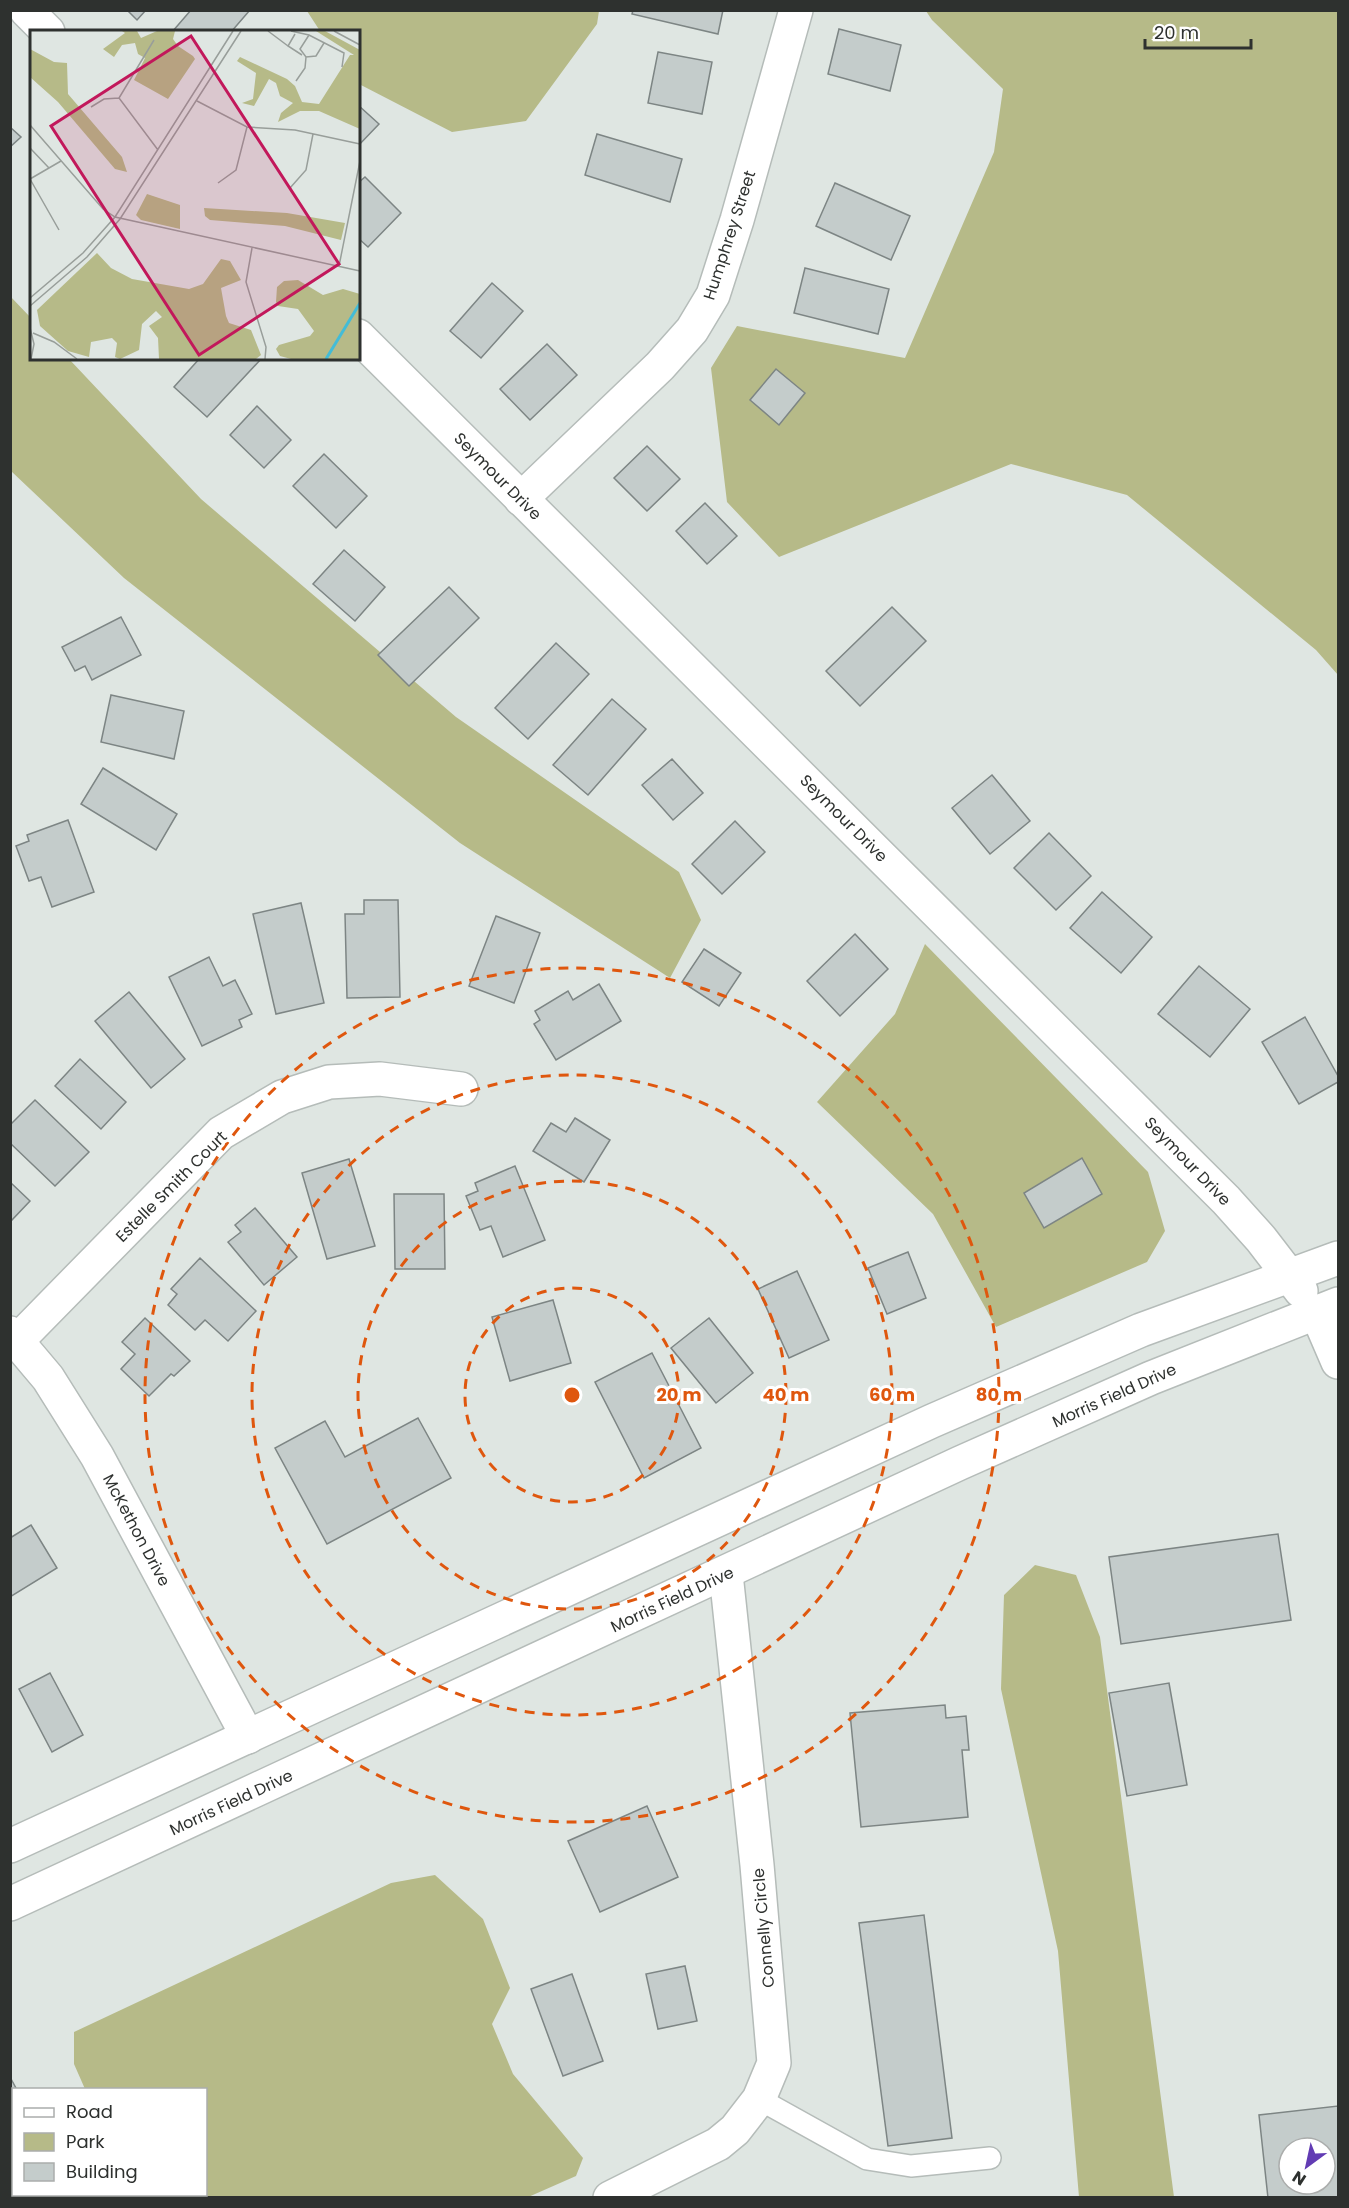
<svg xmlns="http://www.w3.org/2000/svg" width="1349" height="2208" font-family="Poppins,sans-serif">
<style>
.green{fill:#b6ba88}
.building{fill:#c4cccb;stroke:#7d8584;stroke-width:1.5;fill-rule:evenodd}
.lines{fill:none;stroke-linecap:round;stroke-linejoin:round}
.service-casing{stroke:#b5bcb9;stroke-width:24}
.minor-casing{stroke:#b5bcb9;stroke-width:36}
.tertiary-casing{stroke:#b5bcb9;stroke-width:36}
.service{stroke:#fff;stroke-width:21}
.minor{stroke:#fff;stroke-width:33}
.tertiary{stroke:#fff;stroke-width:33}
.ring{fill:none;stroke:#df570e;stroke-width:3;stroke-dasharray:10 8}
.labels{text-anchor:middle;stroke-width:6;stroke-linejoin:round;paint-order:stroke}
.street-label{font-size:16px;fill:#2e312f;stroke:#fff}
.inset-river{fill:none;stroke:#43bcd7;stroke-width:3}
.inset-road{fill:none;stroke:#989e9a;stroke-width:1.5}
.view{fill:#c2185b;fill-opacity:0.15;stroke:#c2185b;stroke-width:3}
.inset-edge{fill:none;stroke:#2e312f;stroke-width:3}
.centre{fill:#df570e;stroke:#fff;stroke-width:3}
.ring-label{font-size:18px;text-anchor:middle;font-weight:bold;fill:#df570e;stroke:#fff;stroke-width:6;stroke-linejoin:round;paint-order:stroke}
</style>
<rect width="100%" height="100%" fill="#dfe6e2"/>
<g class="green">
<path d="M307,11H599L597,24L526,121L452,132L359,84L358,32L320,31Z"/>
<path d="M926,11H1338V675L1316,650L1127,495L1011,464L779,557L727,502L711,368L737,326L905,358L994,152L1003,89L932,20Z"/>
<path d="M10,296L31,318L32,358L69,359L201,499L456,717L679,872L701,920L670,978L460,843L124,578L11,471Z"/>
<path d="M925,944L1148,1172L1165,1231L1147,1262L996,1327L933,1214L817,1102L895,1014Z"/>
<path d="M1035,1565L1076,1575L1100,1637L1174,2197H1079L1058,1951L1001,1689L1004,1595Z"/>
<path d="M435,1875L483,1919L510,1988L492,2024L513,2074L583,2158L576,2176L526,2198L132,2197L131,2195L206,2194V2090L85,2089L74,2064V2032L391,1883Z"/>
</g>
<g class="building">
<path d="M127,10H146L137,20Z"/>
<path d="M191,10H250L231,32H172Z"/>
<path d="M633,10H723L718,34L632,14Z"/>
<path d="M839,29L901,45L890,91L828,74Z"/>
<path d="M658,52L712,62L702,114L648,103Z"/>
<path d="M358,105L379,124L358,146Z"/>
<path d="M10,127L21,137L10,147Z"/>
<path d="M597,134L682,159L670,202L585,175Z"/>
<path d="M365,177L401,213L368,247L358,238V183Z"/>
<path d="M835,183L910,216L891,260L816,226Z"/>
<path d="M805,268L889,289L878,334L794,313Z"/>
<path d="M492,283L523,311L481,358L450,331Z"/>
<path d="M547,344L577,375L530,420L500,389Z"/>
<path d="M200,358H262L207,417L174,387Z"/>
<path d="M776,369L805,393L779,425L750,400Z"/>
<path d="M257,406L291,440L264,468L230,435Z"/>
<path d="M647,446L680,479L647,511L614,478Z"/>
<path d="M324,454L367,496L336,528L293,486Z"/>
<path d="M705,503L737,536L707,564L676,531Z"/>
<path d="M344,550L385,587L355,621L313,584Z"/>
<path d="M449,587L479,618L409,686L378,655Z"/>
<path d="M892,607L926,641L860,706L826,671Z"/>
<path d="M121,617L141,655L92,680L85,666L75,671L62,647Z"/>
<path d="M556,643L589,674L528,739L495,708Z"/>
<path d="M111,695L184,711L174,759L101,742Z"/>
<path d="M612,699L646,729L588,795L553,765Z"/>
<path d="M672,759L703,793L673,820L642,785Z"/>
<path d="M103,768L177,814L156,850L81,804Z"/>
<path d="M992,775L1030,821L990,854L952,808Z"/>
<path d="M68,820L94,892L52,907L41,877L29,881L16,846L29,841L27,835Z"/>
<path d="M735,821L765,852L722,894L692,864Z"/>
<path d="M1049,833L1091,876L1056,910L1014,868Z"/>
<path d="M1102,892L1152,937L1121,973L1070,928Z"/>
<path d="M364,900H398L400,997L347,998L345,914H364Z"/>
<path d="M301,903L324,1003L276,1014L253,914Z"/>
<path d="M496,916L540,933L514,1003L469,986Z"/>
<path d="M855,934L888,969L840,1016L807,981Z"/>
<path d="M704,949L741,973L719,1006L682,982Z"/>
<path d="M209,957L223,986L235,980L252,1014L239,1020L242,1027L202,1046L169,977Z"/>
<path d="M1199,966L1250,1009L1210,1057L1158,1014Z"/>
<path d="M599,984L621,1021L556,1060L534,1024L540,1020L535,1011L568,991L573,1000Z"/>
<path d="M129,992L185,1059L151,1088L95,1021Z"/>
<path d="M1305,1017L1338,1076V1082L1299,1104L1262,1042Z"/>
<path d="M80,1059L126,1102L101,1129L55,1086Z"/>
<path d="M35,1100L89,1152L55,1186L10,1143V1125Z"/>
<path d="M575,1118L610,1140L584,1182L533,1151L551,1123L566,1132Z"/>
<path d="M1082,1158L1102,1194L1044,1228L1024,1193Z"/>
<path d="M349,1159L375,1246L327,1259L302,1173Z"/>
<path d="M515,1166L545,1240L503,1257L491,1226L480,1230L466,1196L478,1191L475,1183Z"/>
<path d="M10,1182L30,1201L10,1222Z"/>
<path d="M394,1194H444L445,1269H395Z"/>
<path d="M255,1208L297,1257L264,1285L228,1242L241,1232L235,1225Z"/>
<path d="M908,1252L926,1298L887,1314L868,1268Z"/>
<path d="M200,1258L256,1311L228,1341L205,1320L195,1330L168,1305L177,1294L171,1289Z"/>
<path d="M797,1271L829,1340L789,1358L758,1289Z"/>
<path d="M553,1300L571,1363L510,1381L492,1317Z"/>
<path d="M145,1318L190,1361L174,1376L171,1374L149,1396L121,1369L135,1354L122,1342Z"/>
<path d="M709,1318L753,1373L716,1403L671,1348Z"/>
<path d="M652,1353L701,1448L644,1478L595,1382Z"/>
<path d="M418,1418L451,1478L327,1544L275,1448L325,1421L345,1457Z"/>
<path d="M31,1525L57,1568L10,1597V1538Z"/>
<path d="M1278,1534L1291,1620L1121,1644L1109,1557Z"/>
<path d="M50,1673L83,1735L52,1752L19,1689Z"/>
<path d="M1169,1683L1187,1785L1127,1796L1109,1693Z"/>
<path d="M945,1705L946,1718L966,1716L969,1750H962L968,1817L861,1827L850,1713Z"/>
<path d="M647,1806L678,1877L600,1912L568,1841Z"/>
<path d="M924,1915L952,2138L888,2146L859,1923Z"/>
<path d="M685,1966L697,2021L658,2029L646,1974Z"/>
<path d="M572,1974L603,2061L563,2076L531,1989Z"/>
<path d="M10,2077L17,2090H14V2194H70L71,2198H10Z"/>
<path d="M1338,2106V2198H1268L1259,2115ZM1289,2148H1325V2184H1289Z"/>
</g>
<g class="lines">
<g class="service-casing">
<path id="service" d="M759,2099L867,2159L911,2166L990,2158"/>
</g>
<g class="minor-casing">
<g id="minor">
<path d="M521,499L660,366L692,330L713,295L737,220L796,10"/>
<path d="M1316,1311L1338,1362"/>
<path d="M10,1333L48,1378L97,1456L248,1737"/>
<path d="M18,1340L221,1133L282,1097L329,1082L380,1079L461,1089"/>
<path d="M610,2198L718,2144L735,2130L759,2099L774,2063L757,1865L726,1574"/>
</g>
</g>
<g class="tertiary-casing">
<g id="tertiary">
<path d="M26,10L48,32"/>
<path d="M358,336L1226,1200L1261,1239L1301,1291"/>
<path d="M10,1846L932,1421L1141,1330L1338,1258"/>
<path d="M10,1904L960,1463L1151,1378L1338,1304"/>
</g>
</g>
<use href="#service" class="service"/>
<use href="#minor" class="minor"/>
<use href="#tertiary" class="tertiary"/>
</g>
<g class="ring">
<circle cx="572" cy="1395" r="107"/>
<circle cx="572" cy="1395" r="214"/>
<circle cx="572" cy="1395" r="320"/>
<circle cx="572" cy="1395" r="427"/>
</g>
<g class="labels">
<g class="street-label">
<text transform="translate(729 235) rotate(-72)" y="6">Humphrey Street</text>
<text transform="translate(498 476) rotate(45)" y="6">Seymour Drive</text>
<text transform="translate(844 818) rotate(45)" y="6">Seymour Drive</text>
<text transform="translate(1188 1161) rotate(46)" y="6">Seymour Drive</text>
<text transform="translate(171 1186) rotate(-45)" y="6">Estelle Smith Court</text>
<text transform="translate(1114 1395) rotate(-24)" y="6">Morris Field Drive</text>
<text transform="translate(137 1530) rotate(62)" y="6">McKethon Drive</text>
<text transform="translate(672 1599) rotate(-25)" y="6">Morris Field Drive</text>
<text transform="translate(231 1802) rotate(-25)" y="6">Morris Field Drive</text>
<text transform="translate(763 1928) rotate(-95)" y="6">Connelly Circle</text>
</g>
</g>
<g transform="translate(30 30)">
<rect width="330" height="330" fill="#dfe6e2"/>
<path d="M92,1H107L111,8L127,1H145L143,9L148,16L163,26L165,29L138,69L104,50L115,28L108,24L105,13L92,15L84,27L73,19L95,3ZM286,1H295L330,20V99L289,81H270L248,92L251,83L263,73L250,66L246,53L239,49L224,76L212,73L223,69L226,43L207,31L210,27L257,49L265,56L272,72L289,74L320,25H324ZM0,19L24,32L37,33L38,64L92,127L97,142L85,139L28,72L0,47ZM117,164L150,175V199L111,190L106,185ZM174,178L257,183L315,193L311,210L255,196L180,190L175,186ZM67,223L81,238L102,249L159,259L173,254L191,229L200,231L211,250L191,258L196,286L199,293L221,300L231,325L226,329H129L128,308L119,296L132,287L126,281L112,294L109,320L90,329L85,327L87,313L82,308L61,312L59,327L38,321L10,296L7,280ZM268,250L293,265L313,259L330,264V329H261L250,326L246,319L249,315L280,306L284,301L268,279L248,276L246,272L247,257L254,251Z" fill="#b6ba88"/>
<path class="inset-river" d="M296,329L330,273"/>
<path class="inset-road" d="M238,1L258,16M261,1L279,5L314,23L312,37M304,1L330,15M265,4L258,16L272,25M279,5L270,19L276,27L286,26L294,13M124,10L89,68L128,120M266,51L275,38L276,27M167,71L217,97L265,100L330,114M61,77L74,69L89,68M0,95L73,179L85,187L330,241M0,118L19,138M0,149L29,200M0,149L31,131M188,153L206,140L217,97M260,158L276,140L283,104M222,218L216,252L236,317L235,329M309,236L330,131M0,268L53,223L85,187L203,1M0,276L57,227L90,189L211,1M0,298L4,314L1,329M3,303L24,312L47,329"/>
<path class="view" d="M161,6L309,234L169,325L21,96Z"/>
<rect width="330" height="330" class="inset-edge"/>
</g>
<circle cx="572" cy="1395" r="9" class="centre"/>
<g class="ring-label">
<text x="679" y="1401">20 m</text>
<text x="786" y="1401">40 m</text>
<text x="892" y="1401">60 m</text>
<text x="999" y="1401">80 m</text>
</g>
<rect width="1349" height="2208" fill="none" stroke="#2e312f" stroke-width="24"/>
<rect x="12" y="2088" width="195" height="108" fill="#ffffff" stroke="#abadac" stroke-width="1.5"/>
<rect x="24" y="2108" width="30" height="9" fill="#ffffff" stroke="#abadac" stroke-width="1.5"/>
<text x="66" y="2118" font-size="18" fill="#2e312f">Road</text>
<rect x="24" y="2133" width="30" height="18" fill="#b6ba88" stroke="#abadac" stroke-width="1.5"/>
<text x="66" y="2148" font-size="18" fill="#2e312f">Park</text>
<rect x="24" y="2163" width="30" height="18" fill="#c4cccb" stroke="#abadac" stroke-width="1.5"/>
<text x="66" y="2178" font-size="18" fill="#2e312f">Building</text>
<g transform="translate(1307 2166) rotate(213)"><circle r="28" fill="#ffffff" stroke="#abadac" stroke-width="1.5"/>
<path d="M0-4.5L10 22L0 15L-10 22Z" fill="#623cb4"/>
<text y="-9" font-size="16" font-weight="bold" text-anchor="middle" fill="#2e312f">N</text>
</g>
<path d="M1145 39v9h106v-9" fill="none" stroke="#2e312f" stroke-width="3"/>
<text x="1154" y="39" font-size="18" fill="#2e312f" stroke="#ffffff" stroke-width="4.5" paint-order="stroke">20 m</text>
</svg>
